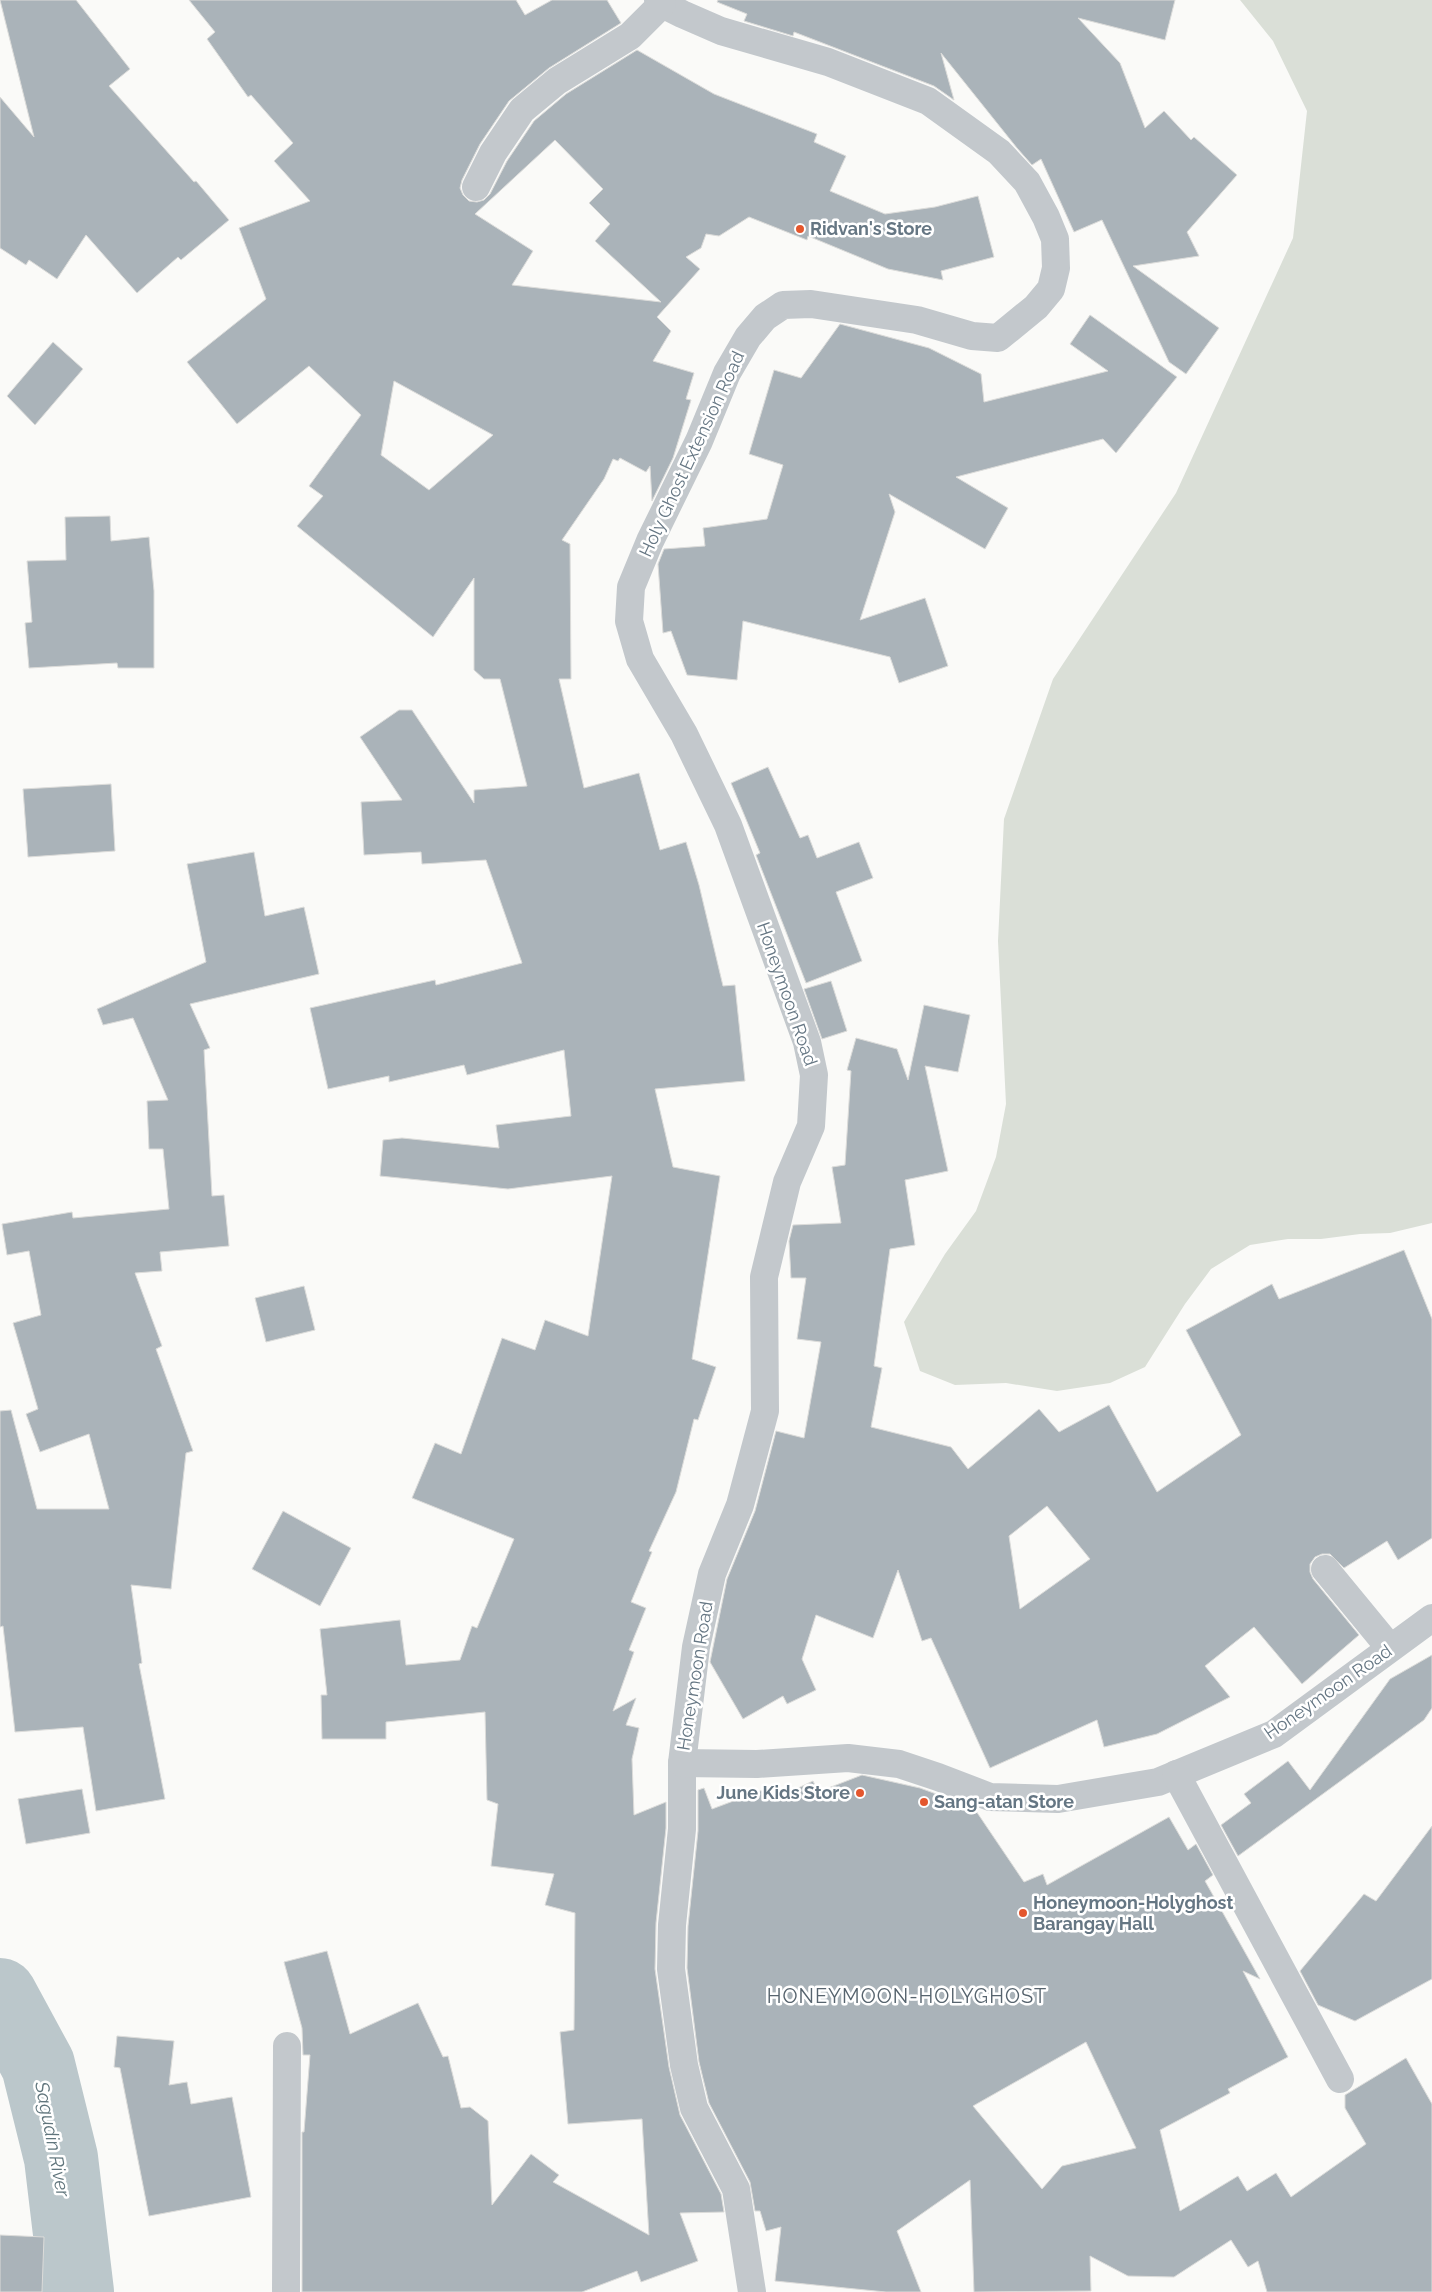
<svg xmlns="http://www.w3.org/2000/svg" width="1432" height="2292" font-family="Raleway,sans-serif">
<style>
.green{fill:#dadfd7}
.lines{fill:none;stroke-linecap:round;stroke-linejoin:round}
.river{stroke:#bbc7cb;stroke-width:74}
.building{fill:#aab3b9;stroke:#dcdcda;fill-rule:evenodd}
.minor{stroke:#c3c8cc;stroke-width:28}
.poi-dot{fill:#e4572e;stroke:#fff;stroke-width:2}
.labels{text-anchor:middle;stroke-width:5;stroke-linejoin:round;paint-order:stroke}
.poi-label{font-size:18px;font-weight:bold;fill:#657683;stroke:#fff;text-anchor:start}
.street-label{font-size:18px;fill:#657683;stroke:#fff}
.water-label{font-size:19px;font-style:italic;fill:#60757c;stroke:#fff}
.quarter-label{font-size:20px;letter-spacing:1px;fill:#57646e;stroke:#fff}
</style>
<rect width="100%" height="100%" fill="#fafaf8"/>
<path class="green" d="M1240,0H1432V1223L1390,1233L1360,1234L1321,1239H1288L1250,1245L1211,1269L1185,1304L1145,1367L1110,1383L1057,1391L1006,1383L955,1385L920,1371L904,1322L945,1254L976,1211L996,1157L1006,1104L998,941L1004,819L1053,679L1176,493L1293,238L1307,111L1273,41Z"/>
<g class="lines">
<path class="river" d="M0,1995L38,2065L61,2158L77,2292"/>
</g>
<g class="building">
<path d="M0,0H76L130,69L109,86L194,182L196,181L229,220L181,260L178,257L137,293L86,235L57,279L29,260L26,265L0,248V97L34,137Z"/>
<path d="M189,0H516L525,15L552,0H607L621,23L549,68L509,101L480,144L462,180L460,188L463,195L469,201L477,202L484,200L490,194L507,161L534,121L566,94L637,50L714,94L817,134L814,142L846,156L830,191L885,214L935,207L978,196L994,257L941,271L943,280L888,269L808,236L807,240L749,217L719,236L706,234L701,248L686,257L700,269L657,317L671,331L653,361L694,373L686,399L691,400L673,458L652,501L650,466L646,472L620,458L618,461L613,459L604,479L562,540L570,544L571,679H559L584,788L639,773L660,850L686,842L699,885L723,986L735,985L745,1081L655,1089L673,1167L720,1176L692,1359L716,1367L698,1420L694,1419L676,1492L649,1551L652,1552L631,1602L646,1608L629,1650L634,1652L613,1711L636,1698L626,1725L639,1728L632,1759L634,1815L666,1802V1828L656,1923L655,1969L669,2067L680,2115L721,2194L724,2212L680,2213L698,2261L641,2282L637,2271L582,2292H302V2132H304L310,2055H303L302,2028L284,1962L327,1951L350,2034L418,2003L443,2057L448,2056L461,2108L470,2107L488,2121L492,2205L531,2154L559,2175L553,2182L649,2235L642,2119L568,2124L560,2032L574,2030L575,1913L545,1905L554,1874L491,1866L498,1804L487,1800L485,1712L386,1722V1739H322L321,1695H327L320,1629L400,1620L406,1665L460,1660L472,1626L477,1628L514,1539L412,1498L435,1443L461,1454L502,1338L535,1350L545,1320L588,1336L612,1176L508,1189L380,1176L383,1140L402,1138L499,1148L496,1125L571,1116L564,1050L467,1075L464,1065L389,1082V1076L328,1089L310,1008L435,980L436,985L522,963L486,860L422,864L421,852L364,855L361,802L402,800L360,737L399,710H412L474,803V790L527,786L500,679H484L474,670V578L433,637L297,526L323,496L309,486L361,415L309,366L237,424L187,362L266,299L239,228L310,201L274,161L293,143L251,95L248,97L207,39L215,32ZM555,140L603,189L589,203L610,224L595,241L661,302L512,285L533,251L475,214ZM394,381L493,435L429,490L381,455Z"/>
<path d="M718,0H1175L1165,40L1078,18L1120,63L1145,128L1164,111L1191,140L1194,137L1237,175L1187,232L1199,256L1133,266L1219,328L1186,374L1169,362L1102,220L1074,232L1041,159L1032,165L1017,148L941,53L954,100L934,86L794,32L793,36L744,21L747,14L717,2Z"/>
<path d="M1090,315L1177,377L1116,453L1103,439L956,477L1008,508L985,549L889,494L895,512L860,620L925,598L948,666L899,683L890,657L743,621L737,680L687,675L671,631L663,633L658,564L664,549L705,546L703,528L767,519L783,465L749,454L774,370L801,378L840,324L929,348L981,374L984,402L1108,371L1070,344Z"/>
<path d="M53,342L83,369L35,425L7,396Z"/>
<path d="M110,516L111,541L149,537L154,591V668H118L117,663L29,668L25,623L32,622L27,561L66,560L65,517Z"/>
<path d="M768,767L800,838L808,835L817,858L859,842L873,878L836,892L862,961L806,983L756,855L760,853L731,783Z"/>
<path d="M111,784L115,851L28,857L23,789Z"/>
<path d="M254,852L265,916L304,907L319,974L190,1004L210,1048L204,1050L212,1196L224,1195L229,1246L160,1252L162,1271L135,1273L162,1346L156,1349L193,1451L186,1453L171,1589L131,1585L142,1663L139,1664L165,1799L96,1811L83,1727L15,1732L3,1626L0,1627V1411L11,1410L37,1509H109L89,1434L40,1452L26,1414L38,1409L13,1323L41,1315L29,1251L7,1255L2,1224L72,1212L73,1218L169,1209L163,1149H149L147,1101L168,1100L133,1018L103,1025L97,1009L206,962L187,864Z"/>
<path d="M831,981L847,1031L822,1039L804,989Z"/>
<path d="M924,1005L970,1015L958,1072L925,1066L948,1171L905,1180L915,1245L890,1249L874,1366L882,1368L871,1427L951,1447L968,1469L1039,1409L1059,1432L1109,1405L1157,1492L1241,1435L1186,1330L1272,1284L1279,1299L1404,1250L1432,1319V1538L1398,1560L1387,1541L1344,1568L1330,1554H1322L1315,1557L1310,1564V1572L1313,1579L1359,1635L1302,1684L1254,1627L1205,1666L1230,1697L1157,1734L1104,1747L1097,1720L990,1768L931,1638L922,1641L898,1570L873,1638L816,1615L802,1659L816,1690L787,1704L783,1696L743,1719L710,1662L727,1579L755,1511L776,1431L804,1438L821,1342L797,1339L806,1278H791L789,1241L793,1225L841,1223L832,1167L845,1165L851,1071L847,1070L856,1038L897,1049L908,1080ZM1047,1506L1090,1559L1020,1609L1009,1536Z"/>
<path d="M304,1286L315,1330L266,1342L255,1298Z"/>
<path d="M283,1511L351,1548L320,1606L252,1569Z"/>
<path d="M1432,1655V1708L1424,1720L1238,1856L1221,1825L1251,1803L1244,1794L1288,1761L1310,1790L1390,1679Z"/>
<path d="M862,1775L920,1788L974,1808L1024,1882L1043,1874L1047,1885L1169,1817L1188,1850L1196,1844L1213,1875L1205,1881L1260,1979L1243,1971L1288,2057L1228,2089L1230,2093L1160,2130L1180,2211L1238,2176L1247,2191L1276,2173L1291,2197L1366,2144L1345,2108V2095L1406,2058L1432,2104V2292H1267L1258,2261L1248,2267L1231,2240L1174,2277L1128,2276L1090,2256L1091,2291L974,2292L970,2180L897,2231L921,2292H886L775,2281L781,2227L766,2231L760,2211H755L750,2182L709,2103L699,2062L687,1968L688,1926L698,1831V1790L704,1788L712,1809L768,1788L773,1800L813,1781L818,1792ZM1086,2042L1136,2148L1062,2166L1042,2189L973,2106Z"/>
<path d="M82,1789L90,1833L26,1844L18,1799Z"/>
<path d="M1432,1826V1979L1355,2021L1318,2005L1300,1971L1364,1894L1376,1901Z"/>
<path d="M117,2036L174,2041L169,2085L187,2082L191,2104L232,2097L251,2197L149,2216L120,2068L114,2067Z"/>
<path d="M0,2235L44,2237L42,2292H0Z"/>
</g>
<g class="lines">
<g class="minor">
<path d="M658,0L662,4L682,14L721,31L828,62L928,101L999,152L1027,182L1046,217L1055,239L1056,268L1051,289L1036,307L998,338L972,336L917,320L811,304L783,305L765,317L748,337L727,373L699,441L650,541L631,587L629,621L640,659L684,734L728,825L807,1042L814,1075L811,1126L787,1182L764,1277L765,1411L740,1505L712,1574L696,1647L682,1763V1829L672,1925L671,1969L684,2065L694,2108L736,2189L752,2292"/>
<path d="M476,187L493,153L522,110L557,81L630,36L662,4"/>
<path d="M1325,1569L1390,1648"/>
<path d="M682,1763L757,1764L848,1758L899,1764L938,1777L990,1797L1058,1799L1158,1782L1274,1734L1432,1618"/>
<path d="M1176,1774L1340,2079"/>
<path d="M286,2292L287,2046"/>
</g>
</g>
<g class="poi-dot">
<circle cx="800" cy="229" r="5"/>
<circle cx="860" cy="1793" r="5"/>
<circle cx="924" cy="1802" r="5"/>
<circle cx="1023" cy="1913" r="5"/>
</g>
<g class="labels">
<g class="poi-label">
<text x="810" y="235">Ridvan's Store</text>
<text x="850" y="1799" text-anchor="end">June Kids Store</text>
<text x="934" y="1808">Sang-atan Store</text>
<text x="1033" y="1909">Honeymoon-Holyghost<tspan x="1033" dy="21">Barangay Hall</tspan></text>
</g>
<g class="street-label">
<text transform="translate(692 454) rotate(-65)" y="6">Holy Ghost Extension Road</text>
<text transform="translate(787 994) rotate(71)" y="6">Honeymoon Road</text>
<text transform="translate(695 1676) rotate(-81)" y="6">Honeymoon Road</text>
<text transform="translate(1328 1692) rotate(-35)" y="6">Honeymoon Road</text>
</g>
<g class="water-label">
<text transform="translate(53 2139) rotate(79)" y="7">Sagudin River</text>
</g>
<g class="quarter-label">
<text x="907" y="2003">HONEYMOON-HOLYGHOST</text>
</g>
</g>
</svg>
